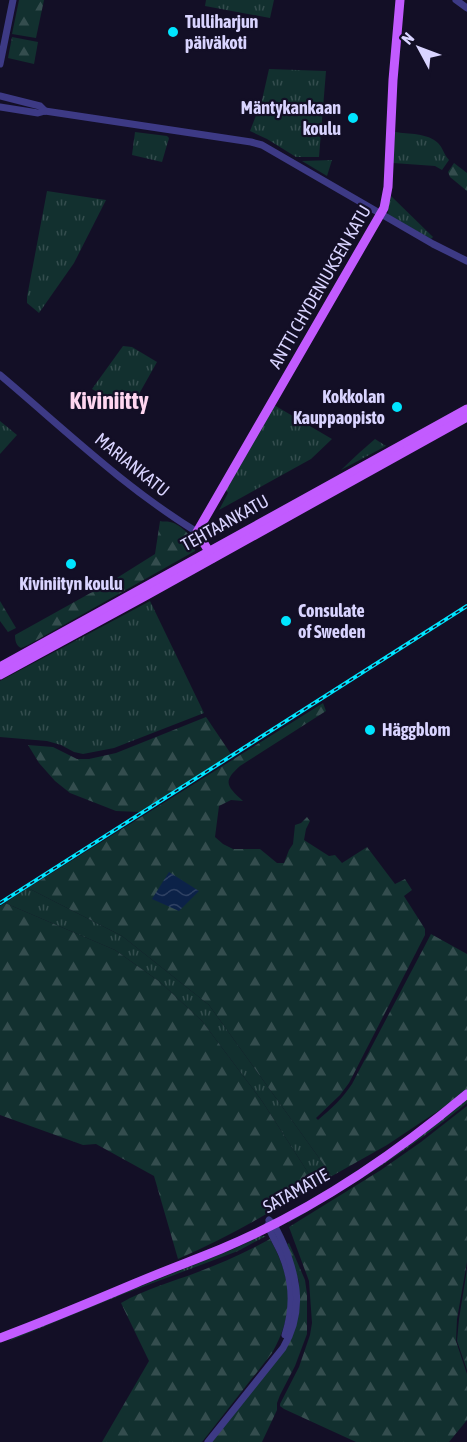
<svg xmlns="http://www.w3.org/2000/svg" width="467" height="1442" font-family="'Asap Condensed',sans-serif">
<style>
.grass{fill:url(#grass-tufts)}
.forest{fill:url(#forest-firs)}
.water{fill:url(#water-waves)}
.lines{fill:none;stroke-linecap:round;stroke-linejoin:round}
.minor{stroke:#3d3a85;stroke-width:7}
.major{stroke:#c25bff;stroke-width:9}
.rail-casing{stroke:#00e5ff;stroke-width:4}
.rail{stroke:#130f26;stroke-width:1.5;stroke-dasharray:4.5;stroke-linecap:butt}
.poi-dot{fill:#00e5ff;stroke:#130f26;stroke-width:2}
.labels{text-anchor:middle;stroke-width:4.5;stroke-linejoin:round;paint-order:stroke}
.poi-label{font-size:18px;font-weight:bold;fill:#d9d4ff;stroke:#130f26;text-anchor:start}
.street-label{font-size:18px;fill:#d9d4ff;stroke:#130f26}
.district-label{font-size:24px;font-weight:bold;fill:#ffd6f0;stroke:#130f26}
</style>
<defs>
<pattern id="grass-tufts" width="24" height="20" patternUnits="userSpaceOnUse" patternTransform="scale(1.5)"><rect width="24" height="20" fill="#12302f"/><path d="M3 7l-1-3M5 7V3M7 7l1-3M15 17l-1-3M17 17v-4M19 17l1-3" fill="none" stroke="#344d4e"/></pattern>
<pattern id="forest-firs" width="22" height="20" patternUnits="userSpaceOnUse" patternTransform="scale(1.5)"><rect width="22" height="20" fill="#12302f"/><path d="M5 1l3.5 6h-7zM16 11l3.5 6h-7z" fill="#344d4e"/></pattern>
<pattern id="water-waves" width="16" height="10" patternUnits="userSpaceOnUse" patternTransform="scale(1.5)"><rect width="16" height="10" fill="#0c2248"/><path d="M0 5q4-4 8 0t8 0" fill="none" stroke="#2f4163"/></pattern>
</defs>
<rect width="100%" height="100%" fill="#130f26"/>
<g class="grass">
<path d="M206,0H274L270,18L205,6Z"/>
<path d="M269,69L326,71L319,157H296L267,139L250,131L262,100Z"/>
<path d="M135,132L167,136L169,138L162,162L132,155Z"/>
<path d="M395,132C408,134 428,133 438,143C443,148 444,155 449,160L442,170L435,166L393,163Z"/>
<path d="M332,160L327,176L302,161Z"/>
<path d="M47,191L106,200L74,263L39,313L27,303V297Z"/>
<path d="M389,194L433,237L431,239L388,215Z"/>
<path d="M123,346L132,347L157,362L130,410L92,389Z"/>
<path d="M274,405L332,439L311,459L219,510L228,493L225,489Z"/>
<path d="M0,421L17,435L0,454Z"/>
<path d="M375,439L386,446L341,470L359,453Z"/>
<path d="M150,601L204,713L114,748L83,754L74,752L61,745L47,741L0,737V681Z"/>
<path d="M28,888L122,936L209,1005L332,1176L316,1185L262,1101L202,1021L160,982L115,950L5,903Z"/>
<path d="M467,1099V1103C411,1149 350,1187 288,1223L289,1220Z"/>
<path d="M260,1236H266L238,1251L121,1295L9,1341L14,1337L236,1248Z"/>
</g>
<g class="forest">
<path d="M19,0H44L36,38L12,34Z"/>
<path d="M12,37L38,42L34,64L8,58Z"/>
<path d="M454,163L467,173V191L450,177L448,172Z"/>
<path d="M160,521C163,522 167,521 170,522C181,524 196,539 195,551L28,645L21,648C16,646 15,640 15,635L112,581L155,554Z"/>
<path d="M0,601L16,628L8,632L0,621Z"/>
<path d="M323,703L326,711L240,766C222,782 227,786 243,801L231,800L219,806L215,837L223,844L233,849H260L277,863H284L289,850L293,844L295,825L301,823L307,817L310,821L306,829L304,840L329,856L335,855L342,863L367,847L395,884L405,879L412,890L404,896L425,929V935L349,1083L340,1095L316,1118L318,1120C331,1109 343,1098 352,1084L431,934L467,954V1090L453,1101L387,1145L332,1176L209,1005L122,936L28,888Z"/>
<path d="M206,717L231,754L140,812L116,811L70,793L55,781L39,763L28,745L53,747L77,759H89L116,753Z"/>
<path d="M5,903L115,950L160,982L202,1021L262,1101L316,1185C271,1212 226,1238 178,1259L154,1176L96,1144L83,1145L0,1115V906Z"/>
<path d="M467,1106V1262L457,1319L456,1341L467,1374V1420L449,1442H356L284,1409L280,1406V1404L299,1367L310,1335L312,1323L309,1281L289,1227L381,1170L421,1142Z"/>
<path d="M270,1239C293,1280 295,1312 272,1353L202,1442H102L149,1361L121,1303C145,1289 172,1282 198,1272C222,1263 247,1252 270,1239Z"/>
<path d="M289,1243L305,1280L307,1294V1334L295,1366L280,1395L277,1403V1410L262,1442H211L278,1358L299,1292V1282L287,1244Z"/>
<path d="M467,1269V1370L457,1341L459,1319Z"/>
</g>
<path class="water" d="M169,872L199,891L179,911L152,899Z"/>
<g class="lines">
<g class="minor">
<path d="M456,0L467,8"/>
<path d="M0,64L13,0"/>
<path d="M0,96L40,106L45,111"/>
<path d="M0,107L38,113L45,111L251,142L262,145L433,244L467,261"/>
<path d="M0,375C64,429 125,488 197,532"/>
<path d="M268,1225C271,1235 278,1245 282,1255C293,1281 294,1308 285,1335"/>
<path d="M208,1442L283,1348C304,1313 298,1279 283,1243C279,1235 276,1225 269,1220"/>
</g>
<g class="major">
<path d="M213,558L197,532L384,208L388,187L393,80L400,0"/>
<path d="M0,667L467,409"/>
<path d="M0,675L147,595L467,417"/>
<path d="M0,1338C46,1321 91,1302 136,1283C164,1271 192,1261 221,1249C310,1212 393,1156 467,1094"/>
</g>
<g class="rail-casing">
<path id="rail" d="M0,903L467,606"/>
</g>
<use href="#rail" class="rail"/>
</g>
<g class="poi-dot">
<circle cx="173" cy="32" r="6"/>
<circle cx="353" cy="118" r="6"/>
<circle cx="397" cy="407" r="6"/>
<circle cx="71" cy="564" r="6"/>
<circle cx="286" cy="621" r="6"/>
<circle cx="370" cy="730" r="6"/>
</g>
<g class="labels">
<g class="poi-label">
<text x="185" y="28">Tulliharjun<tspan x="185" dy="21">päiväkoti</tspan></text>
<text x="341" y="114" text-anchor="end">Mäntykankaan<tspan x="341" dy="21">koulu</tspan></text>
<text x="385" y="403" text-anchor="end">Kokkolan<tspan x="385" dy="21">Kauppaopisto</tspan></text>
<text x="71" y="590" text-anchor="middle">Kiviniityn koulu</text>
<text x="298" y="617">Consulate<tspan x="298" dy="21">of Sweden</tspan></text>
<text x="382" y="736">Häggblom</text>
</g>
<g class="street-label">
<text transform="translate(320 287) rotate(-60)" y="6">ANTTI CHYDENIUKSEN KATU</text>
<text transform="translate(132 465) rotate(39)" y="6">MARIANKATU</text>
<text transform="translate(225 523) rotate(-29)" y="6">TEHTAANKATU</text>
<text transform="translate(296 1191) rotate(-29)" y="6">SATAMATIE</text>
</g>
<g class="district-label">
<text x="109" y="409">Kiviniitty</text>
</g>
</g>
<g transform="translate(419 48) rotate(311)" stroke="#130f26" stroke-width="4.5" paint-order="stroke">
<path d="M0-4.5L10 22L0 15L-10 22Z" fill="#d9d4ff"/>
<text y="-9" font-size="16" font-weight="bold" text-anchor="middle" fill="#d9d4ff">N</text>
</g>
</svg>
